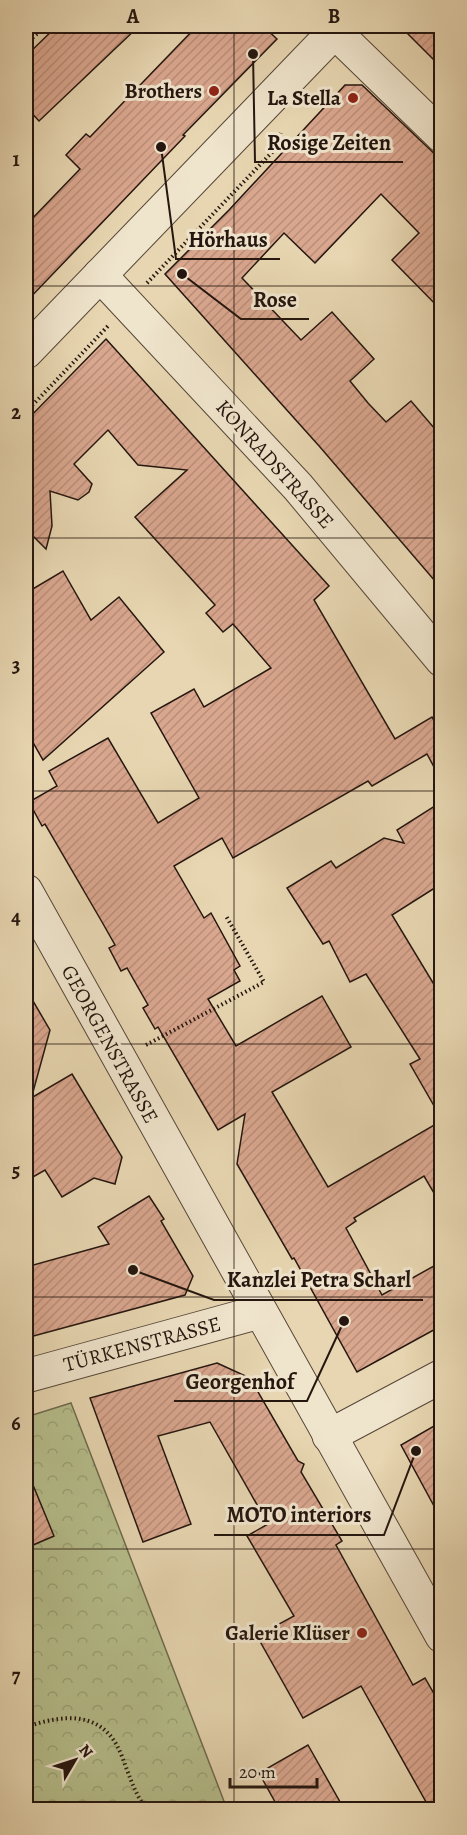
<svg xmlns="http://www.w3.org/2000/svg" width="467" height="1835" font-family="Alegreya,serif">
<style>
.park{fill:url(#park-crowns);stroke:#6e6a4e;stroke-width:1.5}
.building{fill:url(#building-hatch);stroke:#25160f;stroke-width:1.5}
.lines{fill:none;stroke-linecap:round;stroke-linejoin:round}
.minor-casing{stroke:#564638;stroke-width:35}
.path{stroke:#25160f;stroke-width:4;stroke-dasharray:1.5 3;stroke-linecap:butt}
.minor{stroke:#efe4cc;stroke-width:33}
.grid{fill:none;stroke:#25160f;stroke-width:1.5;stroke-opacity:0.55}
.poi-dot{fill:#8f2418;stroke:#efe4cc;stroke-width:2}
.labels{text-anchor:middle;stroke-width:6;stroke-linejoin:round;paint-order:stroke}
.poi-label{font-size:21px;font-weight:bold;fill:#25160f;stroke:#efe4cc;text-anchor:end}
.street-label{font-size:21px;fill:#25160f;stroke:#efe4cc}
.leader{fill:none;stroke:#25160f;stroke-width:2}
.callout-dot{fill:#25160f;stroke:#efe4cc;stroke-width:2}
.callout-label{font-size:22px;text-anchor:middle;font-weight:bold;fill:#25160f;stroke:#efe4cc;stroke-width:6;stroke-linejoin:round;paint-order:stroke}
.neatline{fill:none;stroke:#25160f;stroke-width:2}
.grid-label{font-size:20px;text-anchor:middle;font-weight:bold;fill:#25160f}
</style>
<defs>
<pattern id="park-crowns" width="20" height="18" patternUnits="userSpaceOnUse" patternTransform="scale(1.5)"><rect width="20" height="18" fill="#b6be8c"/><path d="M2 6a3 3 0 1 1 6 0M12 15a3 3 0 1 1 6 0" fill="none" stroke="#9ca378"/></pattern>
<pattern id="building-hatch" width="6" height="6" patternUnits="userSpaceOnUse" patternTransform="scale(1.5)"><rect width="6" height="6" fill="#d9a68e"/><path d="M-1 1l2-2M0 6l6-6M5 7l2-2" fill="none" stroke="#ba8e79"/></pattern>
</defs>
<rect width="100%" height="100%" fill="#e7d6b1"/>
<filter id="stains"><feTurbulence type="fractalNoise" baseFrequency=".00333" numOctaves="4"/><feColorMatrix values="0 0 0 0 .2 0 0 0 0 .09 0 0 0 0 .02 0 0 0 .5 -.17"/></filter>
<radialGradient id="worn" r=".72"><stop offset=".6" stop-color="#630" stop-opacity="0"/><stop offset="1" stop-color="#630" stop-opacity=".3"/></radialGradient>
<path class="park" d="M71,1403L227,1809L26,1810V1417Z"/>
<g class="building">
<path d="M57,26H139L39,121L26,107V56Z"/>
<path d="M197,26H263L277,39L183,135L185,136L26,302V225L80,169L66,155L86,134L90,137Z"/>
<path d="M400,26H441V67Z"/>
<path d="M345,85H362L441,160V310L392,260L419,233L381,194L315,263L284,233L242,278L301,340L332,312L374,359L350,381L368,403L386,422L411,401L441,436V588L320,447L165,274L229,210Z"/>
<path d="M106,339L329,586L314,600L395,739L432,717L441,732V780L427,754L372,786L368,781L233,858L222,838L174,866L204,918L211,913L240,966L234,970L240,981L208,999L236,1046L322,996L351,1047L272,1092L328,1187L441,1121V1205L424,1176L354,1218L356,1221L346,1228L382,1295L441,1262V1326L357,1372L294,1258L292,1259L237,1164L245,1114L218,1130L158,1027L155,1029L143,1008L148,1005L127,968L121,971L109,948L115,945L102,922L45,824L42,826L29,802L57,786L49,771L108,738L158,823L199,798L151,713L194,689L204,707L271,668L233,624L223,632L206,613L215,605L135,517L187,470L138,465L108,430L74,464L92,484L89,492L78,500L50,491L52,526L46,549L26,529V421Z"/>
<path d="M63,571L91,620L119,597L164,652L43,760L26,730V593Z"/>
<path d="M441,802V884L392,915L441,996V1118L410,1064L420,1059L366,974L350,982L329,941L323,944L287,888L331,861L336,868L384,838L404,843L397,830Z"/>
<path d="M26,989L50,1030L33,1092H26Z"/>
<path d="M72,1074L122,1157L115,1184L94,1178L62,1197L45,1170L26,1181V1101Z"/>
<path d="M149,1196L164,1219L161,1221L193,1276L185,1295L26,1338V1267L109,1244L98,1227Z"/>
<path d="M217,1363L250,1378L298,1461L304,1464L301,1472L342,1541L336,1545L413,1685L425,1678L441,1706V1809H430L361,1686L303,1718L257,1636L294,1616L247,1536L268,1524L210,1422L158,1436L191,1524L143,1542L90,1398Z"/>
<path d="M441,1422V1519L401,1445Z"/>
<path d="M26,1468L54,1536L26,1548Z"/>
<path d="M308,1745L344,1809H279L259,1773Z"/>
</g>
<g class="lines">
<g class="minor-casing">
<g id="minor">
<path d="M334,31L442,136"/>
<path d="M100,275L298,487L442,660"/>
<path d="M26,352L340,26"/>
<path d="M26,891L442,1636"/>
<path d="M26,1376L259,1312"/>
<path d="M329,1436L442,1376"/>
</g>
</g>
<g class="path">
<path d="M26,44L45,26"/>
<path d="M147,283L278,146L281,133"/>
<path d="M26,412L108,326"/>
<path d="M146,1045L264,982L226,916"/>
<path d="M26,1727C64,1714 103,1710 121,1754C129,1774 134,1793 147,1810"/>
</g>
<use href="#minor" class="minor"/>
</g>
<path class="grid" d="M234,26V1810M26,286H442M26,538H442M26,791H442M26,1044H442M26,1297H442M26,1549H442"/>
<g class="poi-dot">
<circle cx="214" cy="91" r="6"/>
<circle cx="353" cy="98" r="6"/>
<circle cx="362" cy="1633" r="6"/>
</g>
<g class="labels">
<g class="poi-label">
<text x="202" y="98">Brothers</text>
<text x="341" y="105">La Stella</text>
<text x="350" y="1640">Galerie Klüser</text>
</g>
<g class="street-label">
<text transform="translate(275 464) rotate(48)" y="7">KONRADSTRASSE</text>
<text transform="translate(110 1044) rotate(61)" y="7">GEORGENSTRASSE</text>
<text transform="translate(142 1344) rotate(-15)" y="7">TÜRKENSTRASSE</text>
</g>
</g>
<path class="leader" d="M253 54L255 162H403M161 147L176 259H280M182 274L241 319H309M133 1270L214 1300H423M344 1321L307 1401H174M416 1451L384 1535H214"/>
<g class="callout-dot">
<circle cx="253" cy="54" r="6"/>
<circle cx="161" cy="147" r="6"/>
<circle cx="182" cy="274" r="6"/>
<circle cx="133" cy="1270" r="6"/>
<circle cx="344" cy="1321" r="6"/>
<circle cx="416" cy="1451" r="6"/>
</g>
<g class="callout-label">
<text x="329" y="150">Rosige Zeiten</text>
<text x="228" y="247">Hörhaus</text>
<text x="275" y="307">Rose</text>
<text x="319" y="1287">Kanzlei Petra Scharl</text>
<text x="240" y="1389">Georgenhof</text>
<text x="299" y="1522">MOTO interiors</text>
</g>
<rect width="467" height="1835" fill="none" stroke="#e7d6b1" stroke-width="66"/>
<g transform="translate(75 1760) rotate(51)" stroke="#efe4cc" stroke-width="4.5" paint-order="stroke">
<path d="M0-4.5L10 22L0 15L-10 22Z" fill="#25160f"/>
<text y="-9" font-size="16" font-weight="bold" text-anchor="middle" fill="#25160f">N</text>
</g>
<path d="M230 1778v9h87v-9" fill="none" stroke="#25160f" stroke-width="3"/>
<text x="239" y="1778" font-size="18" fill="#25160f" stroke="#efe4cc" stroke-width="4.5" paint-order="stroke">20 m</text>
<rect x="33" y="33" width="401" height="1769" class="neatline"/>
<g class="grid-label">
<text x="133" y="23">A</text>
<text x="334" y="23">B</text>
<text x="16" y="166">1</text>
<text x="16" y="419">2</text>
<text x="16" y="672">3</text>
<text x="16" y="924">4</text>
<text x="16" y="1177">5</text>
<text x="16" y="1430">6</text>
<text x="16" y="1682">7</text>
</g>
<rect width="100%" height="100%" filter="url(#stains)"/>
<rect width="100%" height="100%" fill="url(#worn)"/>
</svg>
